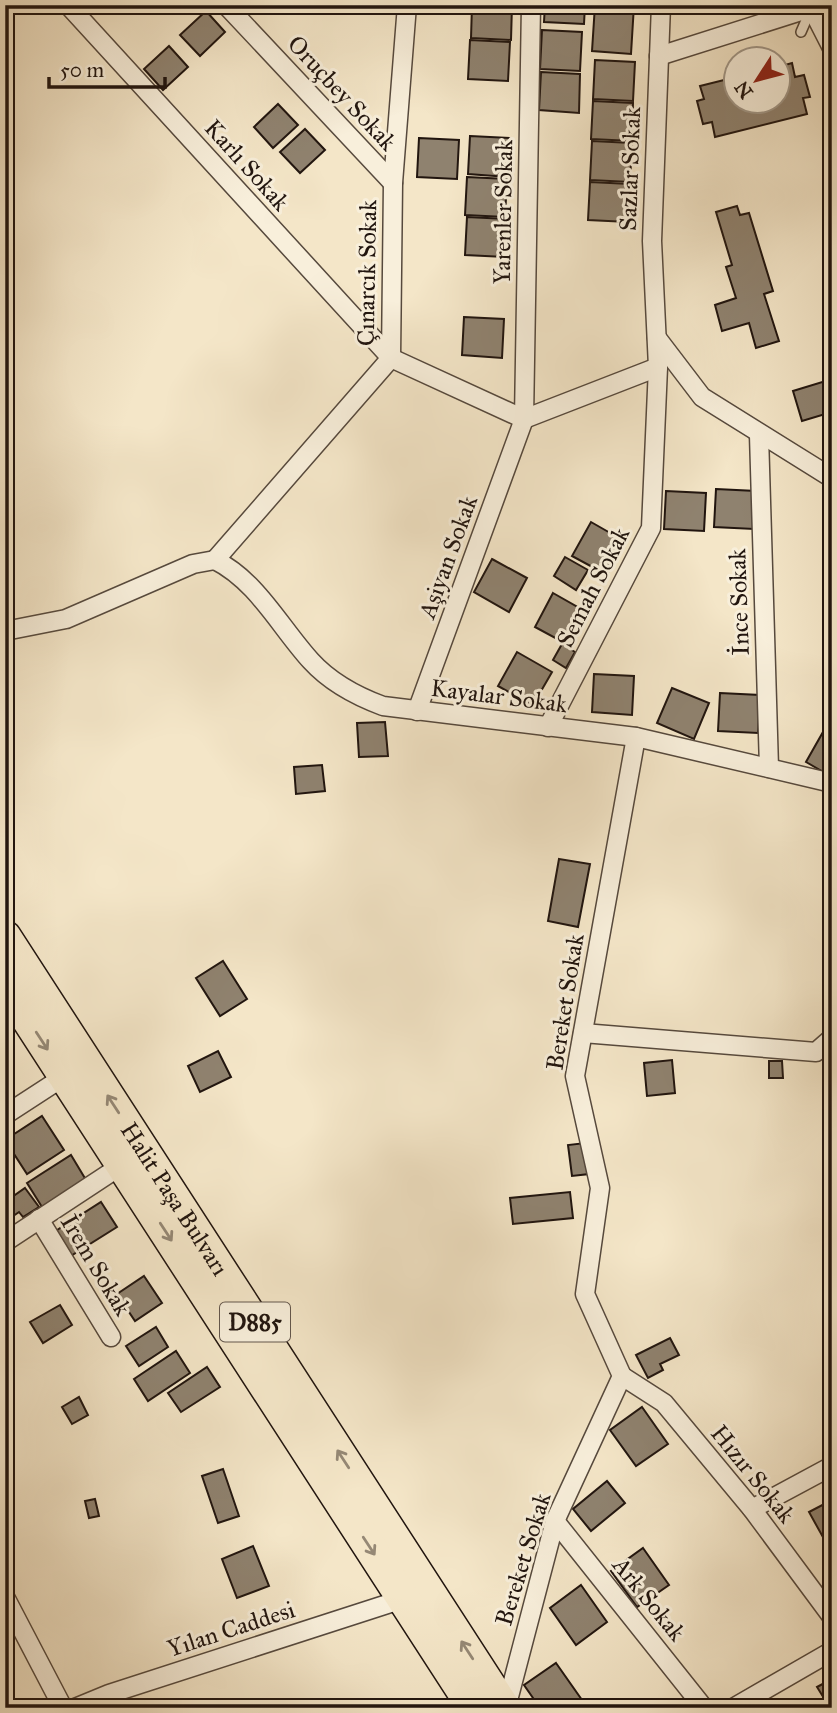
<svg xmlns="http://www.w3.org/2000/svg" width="837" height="1713" font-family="'IM FELL Great Primer',serif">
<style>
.building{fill:#8f826f;stroke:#21150f;stroke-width:2}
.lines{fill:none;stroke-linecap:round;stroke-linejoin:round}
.lane-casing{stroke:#56493d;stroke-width:12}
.street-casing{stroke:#56493d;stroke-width:21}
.highway-casing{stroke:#21150f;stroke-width:35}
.lane{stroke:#f8efdb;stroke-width:9}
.street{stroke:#f8efdb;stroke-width:18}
.highway{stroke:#f4e6c8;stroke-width:32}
.oneway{stroke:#958875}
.labels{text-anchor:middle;stroke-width:6;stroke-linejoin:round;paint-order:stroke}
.shield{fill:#f8efdb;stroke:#62564c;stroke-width:2}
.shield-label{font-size:23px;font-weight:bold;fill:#21150f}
.street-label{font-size:24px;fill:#21150f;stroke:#f8efdb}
</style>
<rect width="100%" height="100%" fill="#f4e6c8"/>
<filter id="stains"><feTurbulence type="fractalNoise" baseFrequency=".00286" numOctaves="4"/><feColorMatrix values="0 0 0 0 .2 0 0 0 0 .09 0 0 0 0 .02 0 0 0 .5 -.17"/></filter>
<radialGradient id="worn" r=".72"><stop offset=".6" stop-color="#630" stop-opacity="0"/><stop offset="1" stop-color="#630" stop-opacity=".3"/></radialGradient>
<g class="building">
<path d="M472,5H512L511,40L471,38Z"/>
<path d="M545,5H585L584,24L544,22Z"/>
<path d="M595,5H634L631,54L592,51Z"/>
<path d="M206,11L225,32L200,56L180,35Z"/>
<path d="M542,30L582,32L580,71L540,69Z"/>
<path d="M470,40L510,42L508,81L468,79Z"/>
<path d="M169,46L188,67L163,90L144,69Z"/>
<path d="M595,60L635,62L633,101L593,99Z"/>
<path d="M792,63L795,77L804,75L810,97L803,98L807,114L715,137L712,122L703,124L697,101L704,99L700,86L736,77V102H778V67Z"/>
<path d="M541,72L580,74L579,113L539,110Z"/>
<path d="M593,101L633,103L632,141L591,139Z"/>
<path d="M278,104L298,125L273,148L254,127Z"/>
<path d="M305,129L325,150L300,173L280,152Z"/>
<path d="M470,136L510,138L508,177L468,174Z"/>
<path d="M419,138L459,140L457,179L417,177Z"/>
<path d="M592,141L632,143L630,182L590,180Z"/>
<path d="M467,177L507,179L505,217L465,215Z"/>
<path d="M590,182L630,184L628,222L588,220Z"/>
<path d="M737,206L740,215L749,213L773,291L764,294L779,341L756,348L749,323L722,331L715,305L736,298L726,267L732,265L716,212Z"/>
<path d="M467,217L507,219L505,257L465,255Z"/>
<path d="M464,317L504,319L502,358L462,355Z"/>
<path d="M832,379V412L802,421L793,391Z"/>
<path d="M716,489L756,491L754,529L714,527Z"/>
<path d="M666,491L706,493L704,531L664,529Z"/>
<path d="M591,522L626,542L607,575L572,556Z"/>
<path d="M565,557L588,570L576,590L554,576Z"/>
<path d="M492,559L527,578L509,612L474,592Z"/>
<path d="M553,593L588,613L570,646L535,627Z"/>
<path d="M562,644L575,652L566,668L553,660Z"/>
<path d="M517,652L552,672L533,705L498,686Z"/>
<path d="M594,674L634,676L632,715L592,712Z"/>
<path d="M672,688L709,703L694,739L657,723Z"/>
<path d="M720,693L760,695L758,733L718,731Z"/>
<path d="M385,722L388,756L359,757L357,723Z"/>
<path d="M827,725L832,728V777L806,762Z"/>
<path d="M322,765L325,791L296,794L294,767Z"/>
<path d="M559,859L590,864L578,927L548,921Z"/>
<path d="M223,961L247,999L220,1016L196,978Z"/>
<path d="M218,1051L231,1077L200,1092L188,1066Z"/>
<path d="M672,1060L675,1093L647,1096L644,1063Z"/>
<path d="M769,1061H782L783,1078H769Z"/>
<path d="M42,1116L64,1150L27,1174L5,1140Z"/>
<path d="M585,1143L589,1174L572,1176L568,1145Z"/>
<path d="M71,1155L86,1180L42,1207L27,1183Z"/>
<path d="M25,1188L39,1207L23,1217L19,1212L9,1219L5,1214V1202Z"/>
<path d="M570,1192L573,1218L513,1224L510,1198Z"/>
<path d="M101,1202L117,1227L69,1257L54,1232Z"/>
<path d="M144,1276L162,1303L135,1321L117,1294Z"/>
<path d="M60,1305L72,1325L43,1343L30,1322Z"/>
<path d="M5,1307L12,1321L5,1325Z"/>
<path d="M156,1327L168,1347L139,1366L126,1346Z"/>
<path d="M670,1338L679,1355L660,1364L663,1370L648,1378L636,1355Z"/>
<path d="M176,1351L190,1373L148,1401L134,1379Z"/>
<path d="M207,1367L220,1387L181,1412L168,1393Z"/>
<path d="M79,1397L88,1415L72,1424L62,1407Z"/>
<path d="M642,1407L668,1444L636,1466L610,1430Z"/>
<path d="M223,1469L239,1516L218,1523L202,1476Z"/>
<path d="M607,1481L625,1503L591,1531L573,1509Z"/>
<path d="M95,1499L99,1516L89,1518L85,1501Z"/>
<path d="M832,1500V1535L824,1539L809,1512Z"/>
<path d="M253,1546L269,1586L237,1598L222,1559Z"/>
<path d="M643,1548L669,1585L637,1607L611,1571Z"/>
<path d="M581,1585L607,1622L576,1645L550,1608Z"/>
<path d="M556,1663L582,1700L570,1708H540L524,1685Z"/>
<path d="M832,1679V1708H830L817,1687Z"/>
</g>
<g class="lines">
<g class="lane-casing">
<path id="lane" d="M801,32L811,9"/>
</g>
<g class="street-casing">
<g id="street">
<path d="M68,5L391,358L524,419L658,367"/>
<path d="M226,5L393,183"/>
<path d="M810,5L832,48"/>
<path d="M659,56L820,5"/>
<path d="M657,338L702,397L832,478"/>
<path d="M759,435L769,768"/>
<path d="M215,560C257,581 280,627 311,661C331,683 356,696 383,706L636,737L832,783"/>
<path d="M215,560L391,358L393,183L407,5"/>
<path d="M5,631L66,619L193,564L215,560"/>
<path d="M417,711L524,419L531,5"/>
<path d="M548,727L651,528L658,367L652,241L661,5"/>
<path d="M583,1033L816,1052L832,1038"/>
<path d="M5,1115L65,1076"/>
<path d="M39,1219L111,1337"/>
<path d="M5,1242L122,1165"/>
<path d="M622,1376L664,1403L752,1509L832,1617"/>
<path d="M752,1509L832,1466"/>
<path d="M555,1521L704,1708"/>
<path d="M5,1597L63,1708"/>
<path d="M75,1708L109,1694L403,1599"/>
<path d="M506,1708L555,1521L622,1376L585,1294L600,1188L575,1076L636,737"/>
<path d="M733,1708L832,1651"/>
</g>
</g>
<g class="highway-casing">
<g id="highway">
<path id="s1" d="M5,937L504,1708"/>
<path d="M5,984L474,1708"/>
</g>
</g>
<use href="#lane" class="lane"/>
<use href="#street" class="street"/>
<use href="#highway" class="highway"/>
</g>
<defs><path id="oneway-shaft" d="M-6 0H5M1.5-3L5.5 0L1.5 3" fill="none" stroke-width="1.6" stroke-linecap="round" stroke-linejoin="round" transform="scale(1.75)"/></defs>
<g class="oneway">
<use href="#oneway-shaft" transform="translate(42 1041) rotate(57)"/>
<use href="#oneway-shaft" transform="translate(113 1104) rotate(-123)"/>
<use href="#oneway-shaft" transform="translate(166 1232) rotate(57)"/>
<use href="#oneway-shaft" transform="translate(343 1459) rotate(-123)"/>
<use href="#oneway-shaft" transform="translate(369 1546) rotate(57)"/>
<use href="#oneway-shaft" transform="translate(467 1650) rotate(-123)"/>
</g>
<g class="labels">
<rect class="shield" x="220" y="1302.5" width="70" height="39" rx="5"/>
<g class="shield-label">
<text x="255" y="1330">D885</text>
</g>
<g class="street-label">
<text transform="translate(342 93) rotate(47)" y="8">Oruçbey Sokak</text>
<text transform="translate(247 165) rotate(48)" y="8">Karlı Sokak</text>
<text transform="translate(630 169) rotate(-88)" y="8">Sazlar Sokak</text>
<text transform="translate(503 212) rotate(-89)" y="8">Yarenler Sokak</text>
<text transform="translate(367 273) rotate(-89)" y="8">Çınarcık Sokak</text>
<text transform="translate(448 557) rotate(-70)" y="8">Aşiyan Sokak</text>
<text transform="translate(593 587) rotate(-63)" y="8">Semah Sokak</text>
<text transform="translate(739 602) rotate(-92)" y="8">İnce Sokak</text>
<text transform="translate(499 696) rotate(7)" y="8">Kayalar Sokak</text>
<text transform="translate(565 1002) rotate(-81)" y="8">Bereket Sokak</text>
<text dy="8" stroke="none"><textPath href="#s1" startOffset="312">Halit Paşa Bulvarı</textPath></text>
<text transform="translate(96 1265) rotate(59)" y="8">İrem Sokak</text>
<text transform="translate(753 1474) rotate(51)" y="8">Hızır Sokak</text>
<text transform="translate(523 1559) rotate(-73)" y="8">Bereket Sokak</text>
<text transform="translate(649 1599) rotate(51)" y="8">Ark Sokak</text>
<text transform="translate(231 1629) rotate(-18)" y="8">Yılan Caddesi</text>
</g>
</g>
<rect width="837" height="1713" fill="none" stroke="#f4e6c8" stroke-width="28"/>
<rect x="7" y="7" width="823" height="1699" fill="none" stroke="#21150f" stroke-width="3.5"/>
<rect x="14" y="14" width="809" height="1685" fill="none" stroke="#21150f" stroke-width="2"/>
<g transform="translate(757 80) rotate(234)"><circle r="33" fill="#f8efdb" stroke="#a29889" stroke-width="2"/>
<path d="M0-5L12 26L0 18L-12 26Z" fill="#8f2418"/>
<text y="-10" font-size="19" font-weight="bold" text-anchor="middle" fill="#21150f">N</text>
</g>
<path d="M49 77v10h116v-10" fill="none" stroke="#21150f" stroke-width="3.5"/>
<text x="60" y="77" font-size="21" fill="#21150f" stroke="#f8efdb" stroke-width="5" paint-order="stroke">50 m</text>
<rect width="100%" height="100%" filter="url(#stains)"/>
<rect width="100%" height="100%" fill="url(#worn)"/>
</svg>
